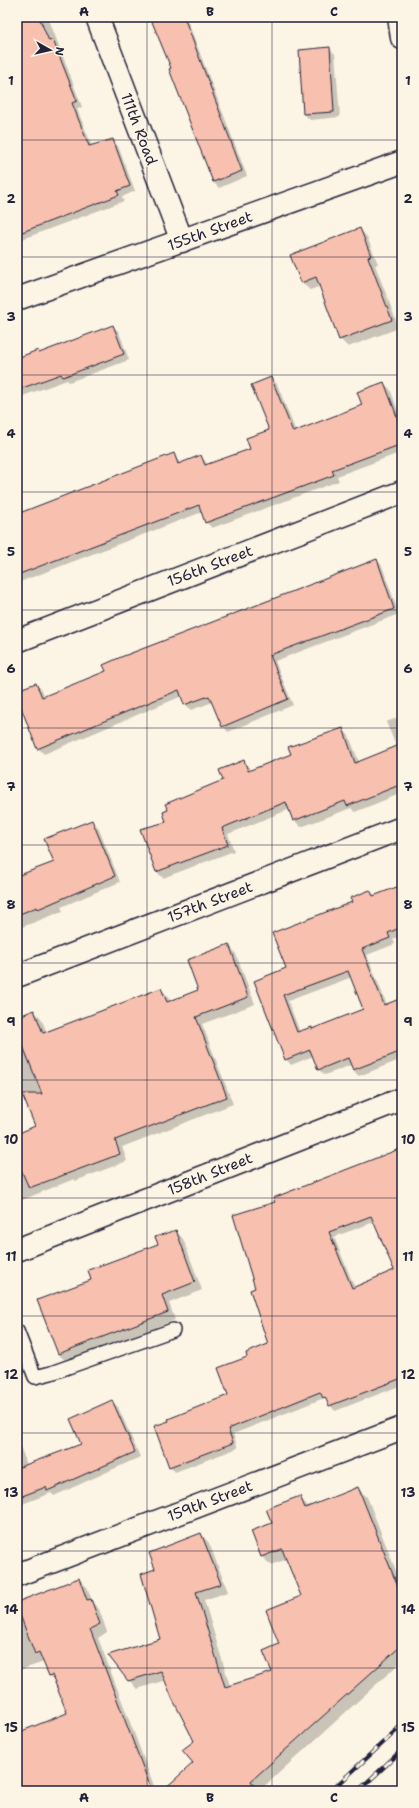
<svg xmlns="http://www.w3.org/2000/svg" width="419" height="1808" font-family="'Shantell Sans',sans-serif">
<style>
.shadow{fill:#0003;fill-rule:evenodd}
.building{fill:#f8c0ae;stroke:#22223b;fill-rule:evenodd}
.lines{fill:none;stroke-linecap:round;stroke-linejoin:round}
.service-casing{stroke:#22223b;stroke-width:16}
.minor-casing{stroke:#22223b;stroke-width:25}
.service{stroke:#fcf5e5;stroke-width:13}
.minor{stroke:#fcf5e5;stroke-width:22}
.rail-casing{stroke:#22223b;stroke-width:4.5}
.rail{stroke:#fcf5e5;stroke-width:3;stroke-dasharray:9;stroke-linecap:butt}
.grid{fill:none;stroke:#22223b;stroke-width:1;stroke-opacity:0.55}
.labels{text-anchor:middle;stroke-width:3;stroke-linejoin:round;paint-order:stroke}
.street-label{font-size:15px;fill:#22223b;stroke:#fcf5e5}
.neatline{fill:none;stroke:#22223b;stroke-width:1.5}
.grid-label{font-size:13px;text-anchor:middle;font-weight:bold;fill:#22223b}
</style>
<rect width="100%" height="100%" fill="#fcf5e5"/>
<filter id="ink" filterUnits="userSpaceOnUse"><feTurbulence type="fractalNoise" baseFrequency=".025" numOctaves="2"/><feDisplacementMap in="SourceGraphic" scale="8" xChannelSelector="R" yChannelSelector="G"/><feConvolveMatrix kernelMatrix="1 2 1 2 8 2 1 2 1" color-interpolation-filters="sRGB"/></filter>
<g filter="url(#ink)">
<g class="shadow">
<path d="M17,17H48L82,107L77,109L92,146L112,140L118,146L135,191L122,197L124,201L17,241Z"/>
<path d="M152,17H186L247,176L219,188L213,182Z"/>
<path d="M329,48L335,54L340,117L310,120L304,114Z"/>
<path d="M360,229L367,237L378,264L375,265L399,328L348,347L340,339L321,286L310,290L302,283L292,255Z"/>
<path d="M113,326L119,332L129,360L69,382L67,380L17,398V359L38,351L40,354Z"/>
<path d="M271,378L277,384L296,432L363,406L384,383L390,389L402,422V452L337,476L339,481L212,528L206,522L202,512L17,583V515L174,455L181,464L201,456L208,465L251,450L270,430Z"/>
<path d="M377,560L382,566L399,614L275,661L293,705L228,732L223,726L213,702L191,710L185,704L182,696L44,754L38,748L17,691L36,684L42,690L45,697Z"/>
<path d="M402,716V760L386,722Z"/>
<path d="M343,729L349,736L359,762L391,759L402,786V793L355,812L351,808L301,827L294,820L290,809L228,834L234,851L163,878L157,872L168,823L224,780L243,761L251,770L293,755Z"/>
<path d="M92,821L98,827L120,882L61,907L63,911L17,929V876L55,862Z"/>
<path d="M402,886V935L393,939L395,944L367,955L387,1005L402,999V1059L359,1076L353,1070L351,1065L325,1075L319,1070L313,1056L291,1065L286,1059L255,981L288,969L353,902L370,891L376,896ZM352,977L364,1009L313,1030L311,1028L300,1032L288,1001Z"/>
<path d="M228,945L235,952L255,1004L202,1024L233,1104L122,1147L127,1161L75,1181L74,1179L17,1202V1135L36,1127L17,1078V1018L34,1011L41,1018L47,1033L161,989L168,996L170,1002L200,990Z"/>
<path d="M402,1149V1385L335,1411L324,1398L233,1434L238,1448L175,1472L170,1466L230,1395L249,1357L269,1344L256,1289L276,1203ZM374,1222L395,1270L355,1288L334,1237Z"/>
<path d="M176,1231L183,1239L202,1290L169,1303L175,1320L66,1361L58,1354L92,1280L159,1244Z"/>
<path d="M112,1401L118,1407L140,1457L54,1496L51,1493L17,1506V1443L20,1446L27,1465L83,1445Z"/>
<path d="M358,1488L367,1497L402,1586V1661L259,1791H164L194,1763L195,1741L166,1680L137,1689L129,1680L161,1640L156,1570L201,1534L209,1543L228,1592L204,1600L230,1686L274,1672L281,1645L302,1596L287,1559L271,1565L262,1557L253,1532L273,1524L300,1497L309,1508Z"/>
<path d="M78,1579L87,1587L93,1603L99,1609L107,1632L98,1638L156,1791H17V1734L68,1714L56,1682L50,1676L44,1662L17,1671V1609H19L17,1603Z"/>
</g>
<g class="building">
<path d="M17,17H39L49,41L53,40L77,101L72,103L89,146L113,139L130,186L117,191L119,195L17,234Z"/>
<path d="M150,17H184L242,171L213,182L169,69L171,68Z"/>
<path d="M330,47L334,112L303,114L299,50Z"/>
<path d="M360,228L371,256L368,257L392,320L339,340L316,277L301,283L290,255Z"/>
<path d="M113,325L124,354L63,377L61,374L17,390V358L38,350L39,353Z"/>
<path d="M271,377L293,432L362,405L357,392L384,382L402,430V444L332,470L334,475L205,523L199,505L17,575V514L174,453L178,464L201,455L205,465L250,449L246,438L269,430L251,385Z"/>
<path d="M377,559L394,609L270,655L288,699L222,727L209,696L184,705L179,690L37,749L17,697V690L36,683L42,697L106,671L103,665L121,657Z"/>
<path d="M343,728L355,763L402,744V784L347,806L345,801L293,821L286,802L222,828L228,845L156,872L140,829L166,822L163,812L168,810L165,804L223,780L219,770L244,760L248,771L291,754L288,747Z"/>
<path d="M92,820L115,876L38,909L37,907L17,915V876L54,862L44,839Z"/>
<path d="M402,885V927L388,933L390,938L362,949L384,1005L402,998V1051L353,1070L348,1058L318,1070L310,1050L285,1060L254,981L286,968L272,933L352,902L350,898L370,890L373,896ZM348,971L363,1009L312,1029V1027L297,1032L283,995Z"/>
<path d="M229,944L248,997L196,1017L227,1097L115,1140L120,1154L29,1188L17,1160V1134L35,1126L22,1094H42L17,1031V1017L34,1010L43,1033L161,988L167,1002L198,990L187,960Z"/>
<path d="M402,1148V1378L329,1406L325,1397L323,1398L320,1392L228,1429L233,1443L169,1467L154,1426L169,1421L168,1419L228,1395L218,1368L247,1357L246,1353L268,1344L250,1290L255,1288L233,1215L275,1202L273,1198ZM371,1216L394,1270L352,1288L329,1232Z"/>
<path d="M176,1230L195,1282L162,1295L168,1312L58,1354L37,1300L91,1280L88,1270L158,1244L155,1237Z"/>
<path d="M112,1400L135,1452L47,1491L46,1487L17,1498V1468L81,1444L70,1419Z"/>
<path d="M358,1487L402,1597V1645L251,1781L258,1791H162L193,1763L182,1750L194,1741L172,1698L161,1671L128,1681L108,1655L160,1639L141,1574L155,1569L149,1553L201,1533L221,1584L196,1592L225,1687L272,1672L263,1651L279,1644L266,1610L301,1596L282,1549L261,1557L251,1531L272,1523L266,1509L300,1496L305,1508Z"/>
<path d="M79,1578L87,1600L91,1599L100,1624L90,1629L152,1791H17V1733L67,1713L52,1675L49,1676L39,1652L35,1654L17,1607V1602Z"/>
</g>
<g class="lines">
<g class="service-casing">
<path id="service" d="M17,1331L35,1377L51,1373L173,1330"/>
</g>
<g class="minor-casing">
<g id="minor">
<path d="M97,17L182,241"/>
<path d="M399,17L402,38"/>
<path d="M17,299L402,162"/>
<path d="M17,641L402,492"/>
<path d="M17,976L402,828"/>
<path d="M17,1250L402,1099"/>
<path d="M17,1575L402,1428"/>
</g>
</g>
<use href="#service" class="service"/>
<use href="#minor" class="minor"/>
<g class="rail-casing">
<g id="rail">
<path d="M331,1791L402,1725"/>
<path d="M358,1791L402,1750"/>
</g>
</g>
<use href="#rail" class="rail"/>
</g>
</g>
<path class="grid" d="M147,17V1791M272,17V1791M17,140H402M17,257H402M17,375H402M17,492H402M17,610H402M17,728H402M17,845H402M17,963H402M17,1080H402M17,1198H402M17,1316H402M17,1433H402M17,1551H402M17,1668H402"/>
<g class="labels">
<g class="street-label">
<text transform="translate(139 129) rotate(69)" y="5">111th Road</text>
<text transform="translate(210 231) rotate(-20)" y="5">155th Street</text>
<text transform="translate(210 566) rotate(-21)" y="5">156th Street</text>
<text transform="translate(210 902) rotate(-21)" y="5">157th Street</text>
<text transform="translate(210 1174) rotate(-22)" y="5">158th Street</text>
<text transform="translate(210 1501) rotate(-21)" y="5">159th Street</text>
</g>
</g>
<rect width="419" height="1808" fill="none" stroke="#fcf5e5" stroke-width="44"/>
<g transform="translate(50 50) rotate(98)" stroke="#fcf5e5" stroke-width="3" paint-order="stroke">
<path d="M0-3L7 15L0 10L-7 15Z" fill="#22223b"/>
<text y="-6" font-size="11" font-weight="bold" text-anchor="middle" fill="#22223b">N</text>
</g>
<rect x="22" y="22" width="375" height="1764" class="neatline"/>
<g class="grid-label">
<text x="84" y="16">A</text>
<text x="210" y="16">B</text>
<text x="334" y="16">C</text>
<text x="11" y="85">1</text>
<text x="408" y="85">1</text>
<text x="11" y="203">2</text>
<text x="408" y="203">2</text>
<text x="11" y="321">3</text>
<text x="408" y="321">3</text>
<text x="11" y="438">4</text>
<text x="408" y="438">4</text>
<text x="11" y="556">5</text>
<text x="408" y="556">5</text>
<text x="11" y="673">6</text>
<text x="408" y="673">6</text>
<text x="11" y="791">7</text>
<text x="408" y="791">7</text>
<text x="11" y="909">8</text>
<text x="408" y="909">8</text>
<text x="11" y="1026">9</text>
<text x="408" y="1026">9</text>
<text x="11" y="1144">10</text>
<text x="408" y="1144">10</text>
<text x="11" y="1261">11</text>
<text x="408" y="1261">11</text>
<text x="11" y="1379">12</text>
<text x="408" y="1379">12</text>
<text x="11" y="1497">13</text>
<text x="408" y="1497">13</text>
<text x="11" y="1614">14</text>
<text x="408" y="1614">14</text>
<text x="11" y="1732">15</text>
<text x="408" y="1732">15</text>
<text x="84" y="1802">A</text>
<text x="210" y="1802">B</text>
<text x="334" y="1802">C</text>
</g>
</svg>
